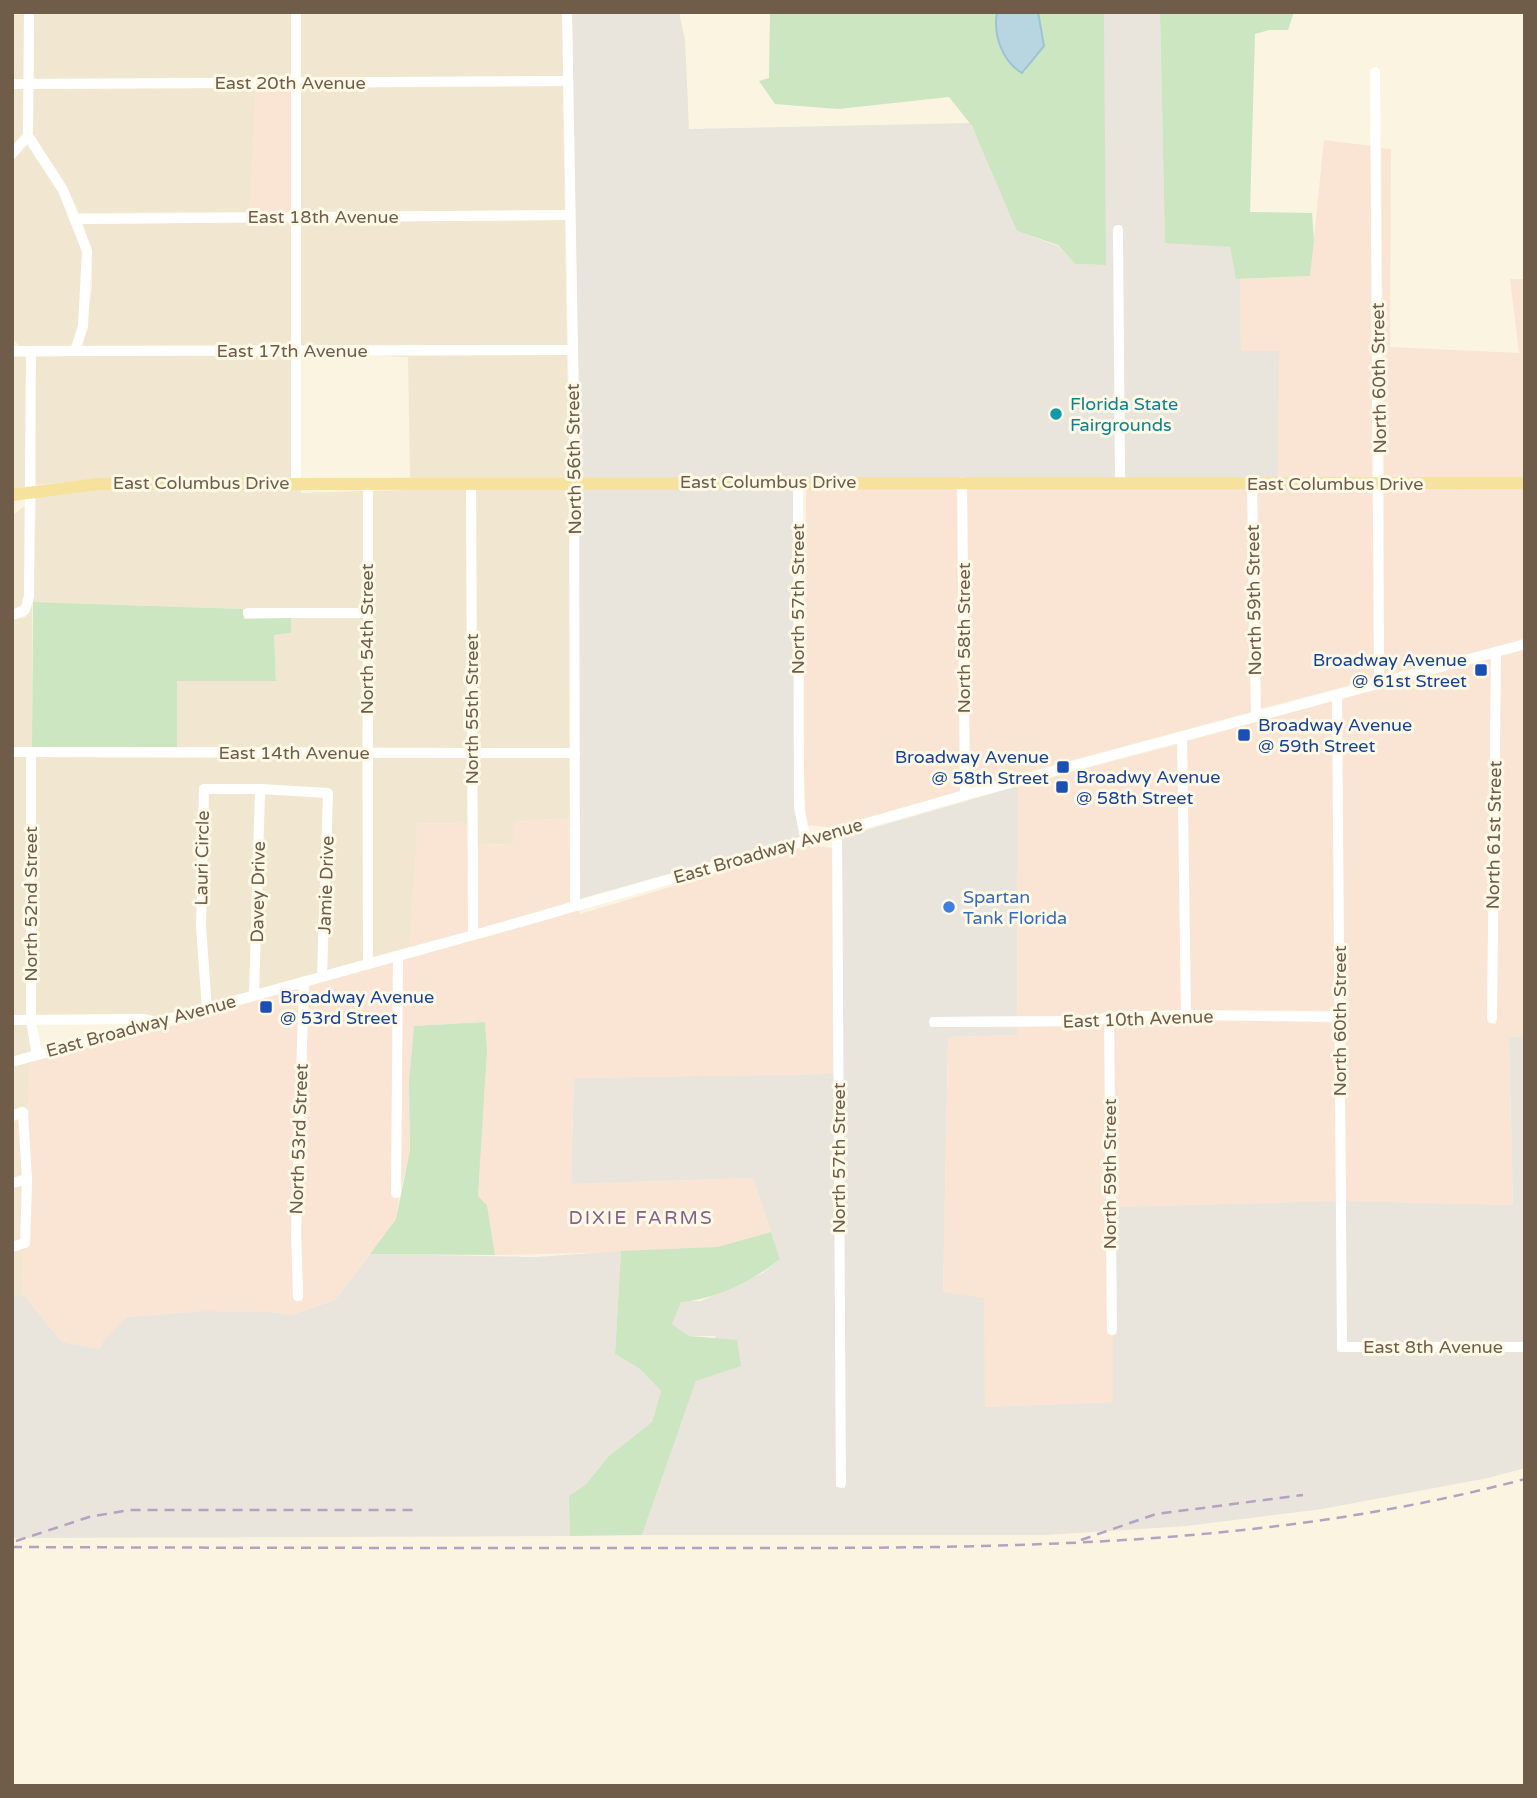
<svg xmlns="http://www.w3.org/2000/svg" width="1537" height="1798" font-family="'Varela Round',sans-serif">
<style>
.residential{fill:#f1e7d0}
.commercial{fill:#fae5d5}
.industrial{fill:#e9e4dc}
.green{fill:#cbe6c1}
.water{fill:#b7d6e2;stroke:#9ec3d3;stroke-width:2}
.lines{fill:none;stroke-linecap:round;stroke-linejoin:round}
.minor{stroke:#fff;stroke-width:10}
.major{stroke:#f6e19d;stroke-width:12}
.rail{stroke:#b7a1c2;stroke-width:2.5;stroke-dasharray:10 7;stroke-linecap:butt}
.culture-dot{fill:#0f9aa8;stroke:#fef8e6;stroke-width:2.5}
.transit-dot{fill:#1a4fb4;stroke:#fef8e6;stroke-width:2.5}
.shop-dot{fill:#3f7fe0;stroke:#fef8e6;stroke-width:2.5}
.labels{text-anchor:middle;stroke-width:6;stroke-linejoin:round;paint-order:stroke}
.street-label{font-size:18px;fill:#6f5d4a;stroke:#fef8e6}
.culture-label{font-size:18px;fill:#0d838f;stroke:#fef8e6;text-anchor:start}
.transit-label{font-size:18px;fill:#164399;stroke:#fef8e6;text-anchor:start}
.shop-label{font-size:18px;fill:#366cbe;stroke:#fef8e6;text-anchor:start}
.neighbourhood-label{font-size:19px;letter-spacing:2px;fill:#84628c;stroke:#fef8e6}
</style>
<rect width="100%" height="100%" fill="#faf4e1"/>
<g class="residential">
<path d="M291,12L292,78L34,79V14Z"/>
<path d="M300,12H563V76L301,78Z"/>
<path d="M25,14L24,79H12V15Z"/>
<path d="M563,86L565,210L301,212V88Z"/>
<path d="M274,88L256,90L250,212L79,213L67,187L33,134V89Z"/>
<path d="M12,89H24L23,134L12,146Z"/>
<path d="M27,144L59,193L83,252L79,325L72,346H19L12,337V161Z"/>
<path d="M565,220L567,345L300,346L301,222Z"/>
<path d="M292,222L291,346H82L92,289V251L83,224Z"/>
<path d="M567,355L570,478H410L408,357L377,356Z"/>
<path d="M73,356H291V478L97,479L36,485L35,357Z"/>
<path d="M12,357H26L27,487L12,490Z"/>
<path d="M301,488V493L363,491V608L243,609L33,602L36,497L79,490Z"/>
<path d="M466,488L468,748H371L372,491Z"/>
<path d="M476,488H570L571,748H477Z"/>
<path d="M26,505L25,595L22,606L12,610V516Z"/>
<path d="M32,606V747H12V620L26,617Z"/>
<path d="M291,618H363L362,748L177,747V680L276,681L274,635L291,633Z"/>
<rect x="12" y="757" width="15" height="258"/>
<path d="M36,757L362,758L363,960L158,1017L144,1014L36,1015Z"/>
<path d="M371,758H468V824L418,823L410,947L372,957Z"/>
<path d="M477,758H571L570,818L514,822V844L478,845Z"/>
<path d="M12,1025H27L31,1051L12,1057Z"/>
<path d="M30,1062L28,1123L27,1112L22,1107L12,1110V1067Z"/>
<path d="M19,1119L22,1175L12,1178V1121Z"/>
<path d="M22,1186L21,1239L12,1241V1188Z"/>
<path d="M24,1248L23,1294L12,1296V1252Z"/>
</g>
<g class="commercial">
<path d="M292,88V212H250L256,89Z"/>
<path d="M1324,140L1372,146L1375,478L1278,479L1279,352L1241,351L1240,279L1310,276Z"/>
<path d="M1381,148L1391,149L1390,347L1519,353L1510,279H1525V478H1384Z"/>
<path d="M958,487L960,791L836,828L806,825L803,739L806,488Z"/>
<path d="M967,487L1248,489L1251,712L969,788Z"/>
<path d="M1375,488L1374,679L1260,709L1257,489Z"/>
<path d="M1384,488H1525V639L1384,676Z"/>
<path d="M1525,649V1036L1509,1037L1513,1205L1346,1201L1341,699L1491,659L1488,1023L1496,1024L1500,656Z"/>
<path d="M1332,701L1336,1011L1190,1010L1187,741Z"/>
<path d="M1178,744L1181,1010L1105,1012L1094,1016H1017L1018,786Z"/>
<path d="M570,818V902L478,929V845L513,844V822Z"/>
<path d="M418,823L468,824L469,931L410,947Z"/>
<path d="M810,845L833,848L834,1074L574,1078L571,1184L753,1178L771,1232L717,1247L673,1251L495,1255L487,1205L478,1196L487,1051L485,1022L414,1026L409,1080L410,1150L401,1190L403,960L579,910L580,914Z"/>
<path d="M394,962L392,1197L399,1198L396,1219L335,1300L291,1315L270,1312L205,1311L127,1317L100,1349L62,1342L23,1294L24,1248L30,1243L32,1183L28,1123L30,1062L162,1029L299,988L292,1232L294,1301H303L301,1232L309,986Z"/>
<path d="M1186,1020L1336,1022L1337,1201L1115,1207L1114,1022Z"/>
<path d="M1105,1024L1107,1334L1113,1335V1402L985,1407L983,1298L943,1293L948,1037L1016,1035L1017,1027Z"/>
</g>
<g class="industrial">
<path d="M572,12H679L685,40L689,129L970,123L998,179L1017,231L1058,246L1075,264L1105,265L1104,12H1160L1165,242L1230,247L1236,278L1240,279L1241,351H1279L1278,479L1125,478L1122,225L1114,226L1116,478H579Z"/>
<path d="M579,488H794V807L800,837L579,899Z"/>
<path d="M1018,786L1017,1016L930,1017V1027H1017V1035L948,1037L943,1292L984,1298L985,1407L1113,1402V1335L1116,1334L1115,1207L1337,1201V1352H1525V1468L1488,1478L1322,1509L1186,1526L1045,1535H642L696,1381L716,1336H689L672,1324L681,1301H701L763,1273L780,1259L753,1178L571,1184L574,1078L834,1074L836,1487L845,1488L842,837Z"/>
<path d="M1525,1036V1342H1346V1201L1513,1205L1509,1037Z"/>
<path d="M621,1251L615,1354L640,1369L661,1391L652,1422L609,1456L586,1484L569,1496L570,1536L12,1538V1296L23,1294L62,1342L100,1349L104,1340L127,1317L205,1311L270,1312L291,1315L335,1300L370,1254L536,1257Z"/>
</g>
<g class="green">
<path d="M770,12H997C992,40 1003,57 1025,72L1042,39L1038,12H1104L1106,265L1075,264L1058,245L1017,231L972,126L949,97L838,109L775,104L759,81L769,78Z"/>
<path d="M1160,12H1294L1288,30H1269L1255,34L1250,212L1312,213L1314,241L1310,276L1236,279L1230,247L1165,243Z"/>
<path d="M33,602L243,609L244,619L291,618V633L274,635L276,681H177V747H32Z"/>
<path d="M485,1022L487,1051L478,1196L487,1205L495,1255L370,1254L396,1219L410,1150L409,1080L414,1026Z"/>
<path d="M771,1232L780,1259C753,1281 715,1299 681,1302L672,1324L689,1336L737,1340L741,1366L696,1381L642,1535L570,1536L569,1496L586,1484L609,1456L652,1422L661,1391L640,1369L615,1354L621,1251L717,1247Z"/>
</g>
<path class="water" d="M997,12H1038L1044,46L1022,73C1002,61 993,35 997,12Z"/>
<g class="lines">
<g class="minor">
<path d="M29,12L28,136L63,190L87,251L83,326L75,351"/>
<path d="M567,12L574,404L575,906"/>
<path d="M1375,72L1379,683"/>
<path d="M12,84L567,81"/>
<path d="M12,154L28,136"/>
<path d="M76,219L569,215"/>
<path d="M1118,230L1120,483"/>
<path d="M12,351L572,350"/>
<path d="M798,482L799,807L806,841"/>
<path d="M962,482L965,795"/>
<path d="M296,483V12"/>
<path d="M368,483V964"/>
<path d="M471,483L473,935"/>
<path d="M1252,484L1256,716"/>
<path d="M248,613H367"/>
<path d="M12,615L25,610L29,596L31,351"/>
<path d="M1337,695L1342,1347H1525"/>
<path d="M1182,737L1186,1015"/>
<path d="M12,752L575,753"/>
<path d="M31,752V1020L37,1055"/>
<path d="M837,833L841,1483"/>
<path d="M254,995L260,789"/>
<path d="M207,1009L201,926L204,789H260L328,793L322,976"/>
<path d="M1109,1017L1112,1330"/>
<path d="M1492,1018L1496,652"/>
<path d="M12,1020L144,1019L158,1023"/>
<path d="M934,1022L1095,1021L1109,1017L1186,1015L1341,1017"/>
<path d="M12,1062L492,930L965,795L1525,644"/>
<path d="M12,1116L23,1112L27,1179L25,1243L12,1247"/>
<path d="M12,1183L27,1179"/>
<path d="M396,1193L398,956"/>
<path d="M298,1296L296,1232L304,982"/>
</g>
<path class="major" d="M12,495L98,484L1525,483"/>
<g class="rail">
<path d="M1081,1540L1156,1514L1303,1495"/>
<path d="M16,1541L89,1517L129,1510H419"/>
<path d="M12,1547C246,1548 480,1548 714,1548C987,1548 1259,1550 1525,1479"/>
</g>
</g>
<circle class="culture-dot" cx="1056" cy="414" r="7"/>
<g class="transit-dot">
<rect x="1474" y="663" width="14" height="14" rx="3.5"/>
<rect x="1237" y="728" width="14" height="14" rx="3.5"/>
<rect x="1056" y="760" width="14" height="14" rx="3.5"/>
<rect x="1055" y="780" width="14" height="14" rx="3.5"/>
<rect x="259" y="1000" width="14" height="14" rx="3.5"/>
</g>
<circle class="shop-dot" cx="949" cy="907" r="7"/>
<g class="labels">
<g class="street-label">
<text x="290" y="89">East 20th Avenue</text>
<text x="323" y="223">East 18th Avenue</text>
<text x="292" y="357">East 17th Avenue</text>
<text transform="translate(1379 378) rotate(-91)" y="6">North 60th Street</text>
<text transform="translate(574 459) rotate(-91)" y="6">North 56th Street</text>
<text x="768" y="488">East Columbus Drive</text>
<text x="201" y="489">East Columbus Drive</text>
<text x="1335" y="490">East Columbus Drive</text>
<text transform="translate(798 599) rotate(-90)" y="6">North 57th Street</text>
<text transform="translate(1254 600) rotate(-91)" y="6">North 59th Street</text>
<text transform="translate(964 638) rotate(-90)" y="6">North 58th Street</text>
<text transform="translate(367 639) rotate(-90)" y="6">North 54th Street</text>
<text transform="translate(472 709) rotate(-90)" y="6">North 55th Street</text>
<text x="294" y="759">East 14th Avenue</text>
<text transform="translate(1494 835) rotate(-89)" y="6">North 61st Street</text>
<text transform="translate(768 851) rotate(-16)" y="6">East Broadway Avenue</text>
<text transform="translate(202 858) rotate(-89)" y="6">Lauri Circle</text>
<text transform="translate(326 885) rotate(-88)" y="6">Jamie Drive</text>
<text transform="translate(258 892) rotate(-89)" y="6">Davey Drive</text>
<text transform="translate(31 904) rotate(-90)" y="6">North 52nd Street</text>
<text transform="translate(1138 1019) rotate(-2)" y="6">East 10th Avenue</text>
<text transform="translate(1340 1021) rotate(-90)" y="6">North 60th Street</text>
<text transform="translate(141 1026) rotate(-15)" y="6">East Broadway Avenue</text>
<text transform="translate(299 1139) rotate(-88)" y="6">North 53rd Street</text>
<text transform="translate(839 1158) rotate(-90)" y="6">North 57th Street</text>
<text transform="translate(1110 1174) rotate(-90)" y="6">North 59th Street</text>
<text x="1433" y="1353">East 8th Avenue</text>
</g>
<g class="culture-label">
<text x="1070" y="410">Florida State<tspan x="1070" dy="21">Fairgrounds</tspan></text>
</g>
<g class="transit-label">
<text x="1467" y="666" text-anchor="end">Broadway Avenue<tspan x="1467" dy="21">@ 61st Street</tspan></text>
<text x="1258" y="731">Broadway Avenue<tspan x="1258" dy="21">@ 59th Street</tspan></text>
<text x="1049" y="763" text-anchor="end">Broadway Avenue<tspan x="1049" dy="21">@ 58th Street</tspan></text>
<text x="1076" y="783">Broadwy Avenue<tspan x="1076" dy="21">@ 58th Street</tspan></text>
<text x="280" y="1003">Broadway Avenue<tspan x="280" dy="21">@ 53rd Street</tspan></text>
</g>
<g class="shop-label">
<text x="963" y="903">Spartan<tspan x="963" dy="21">Tank Florida</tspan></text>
</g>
<g class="neighbourhood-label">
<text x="641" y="1224">DIXIE FARMS</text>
</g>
</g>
<rect width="1537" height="1798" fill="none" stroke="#6f5d4a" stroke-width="28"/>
</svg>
